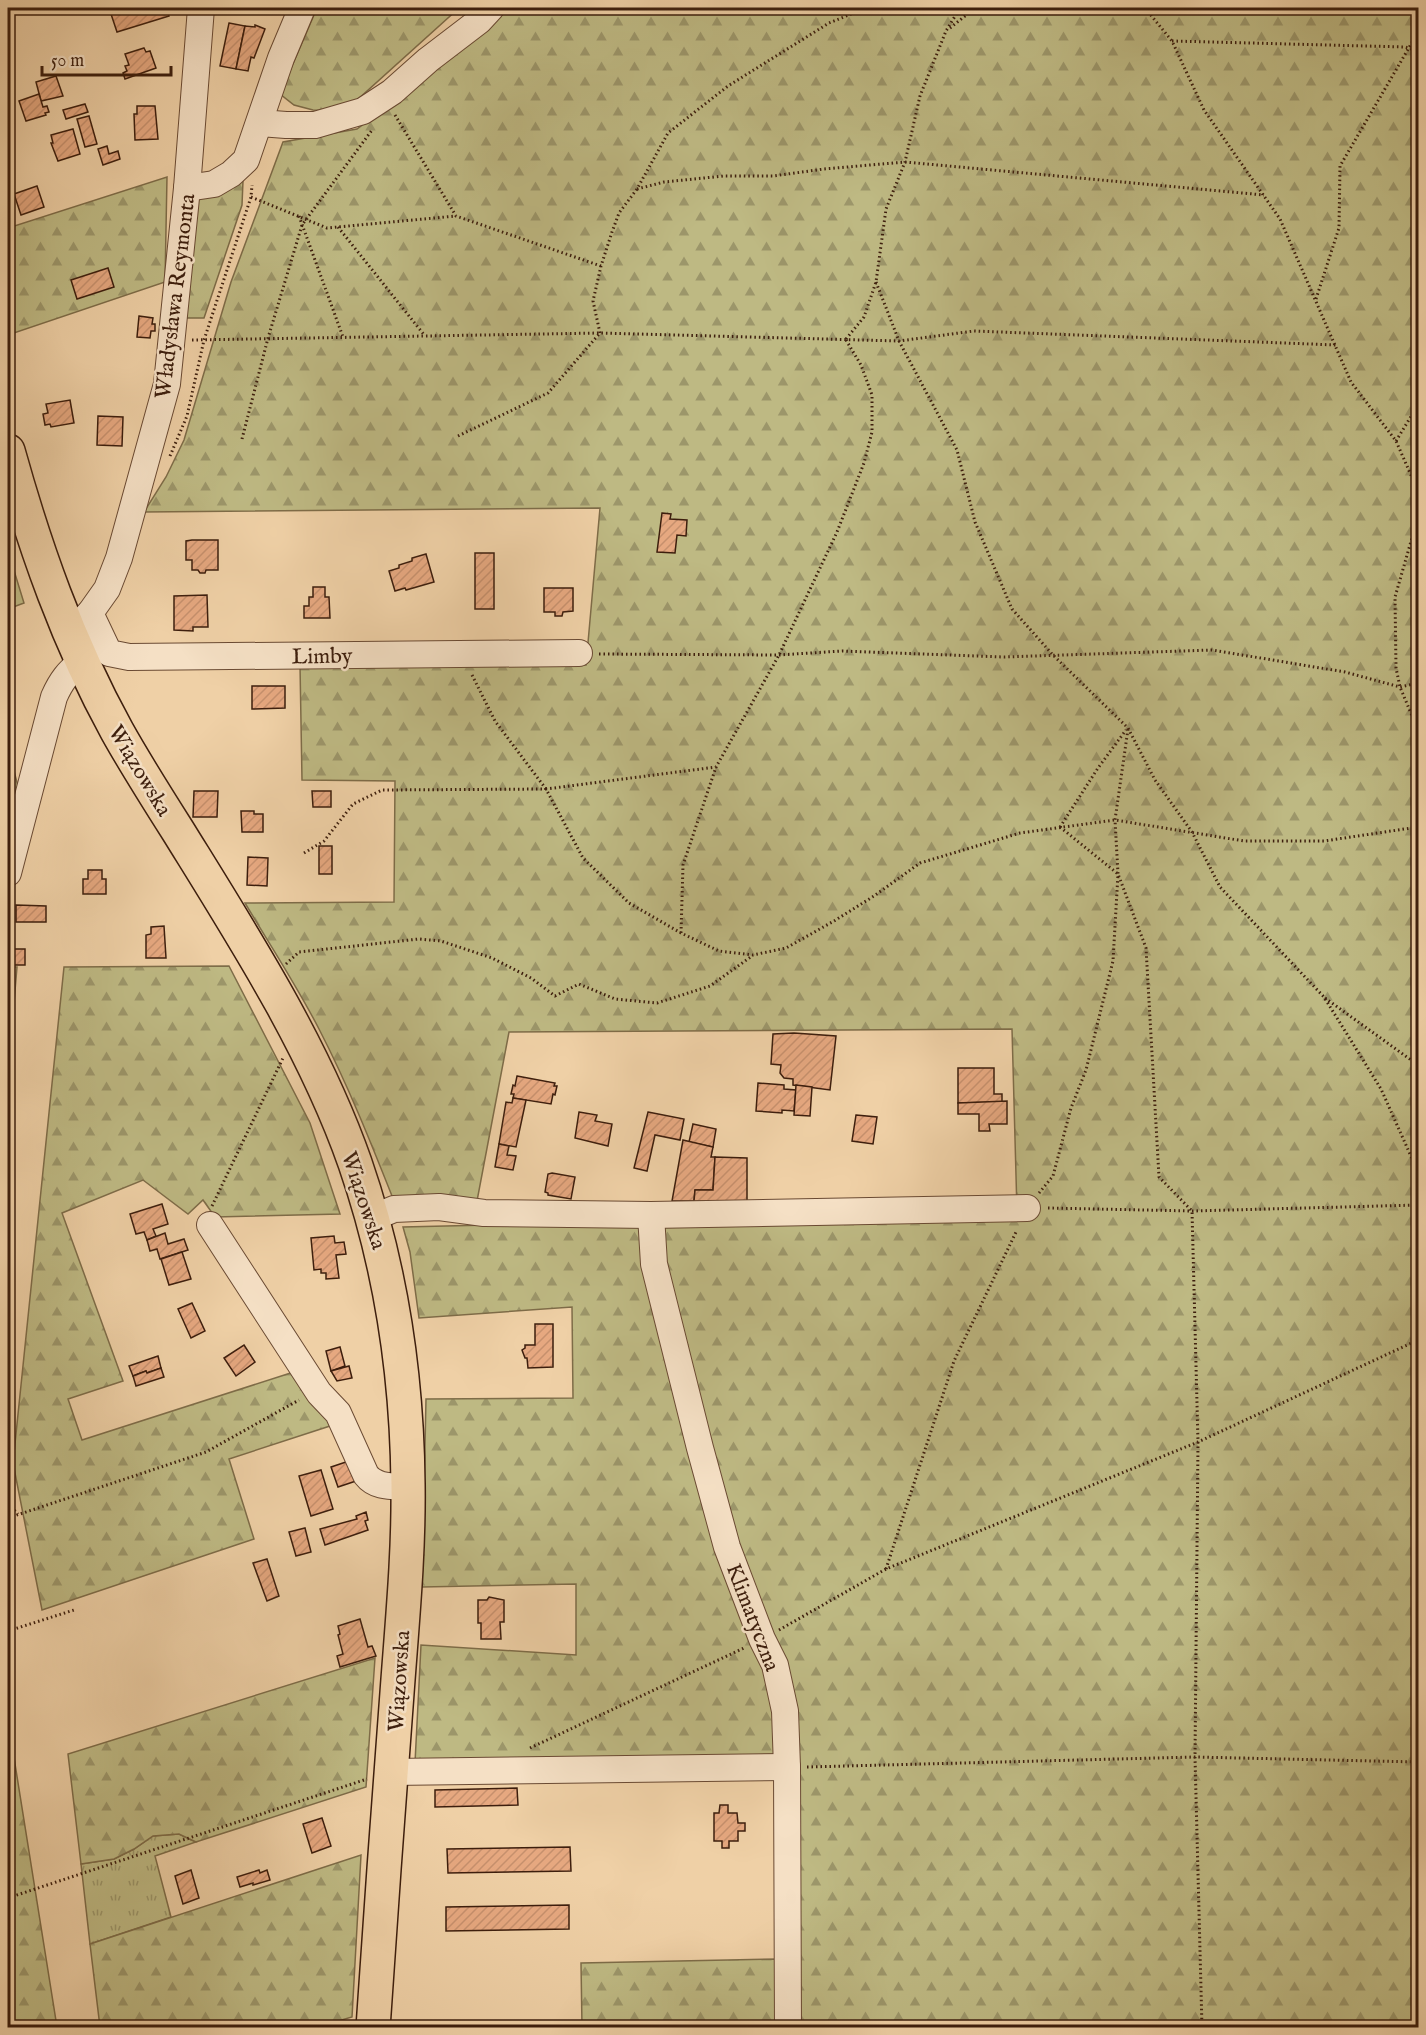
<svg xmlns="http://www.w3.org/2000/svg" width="1426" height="2035" font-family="'IM FELL English',serif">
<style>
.grass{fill:url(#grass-tufts);stroke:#7e6c48;stroke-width:1.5}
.forest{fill:url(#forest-firs);stroke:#7e6c48;stroke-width:1.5}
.building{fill:url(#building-hatch);stroke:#3d1e0d;stroke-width:1.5}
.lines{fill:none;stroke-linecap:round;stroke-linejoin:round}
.minor-casing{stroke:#6a4a33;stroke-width:28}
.major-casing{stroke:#3d1e0d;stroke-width:36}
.path{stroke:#3d1e0d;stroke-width:3;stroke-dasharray:1.5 3;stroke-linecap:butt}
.minor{stroke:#f5e0c5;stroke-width:26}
.major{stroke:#efd0a6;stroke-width:33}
.labels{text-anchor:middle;stroke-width:5;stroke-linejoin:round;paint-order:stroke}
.street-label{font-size:22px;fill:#3d1e0d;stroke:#f5e0c5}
</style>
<defs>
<pattern id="grass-tufts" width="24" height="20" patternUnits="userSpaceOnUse" patternTransform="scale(1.5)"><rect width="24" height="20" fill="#beb983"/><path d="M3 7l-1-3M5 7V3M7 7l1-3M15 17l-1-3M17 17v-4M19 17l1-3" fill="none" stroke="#9c966a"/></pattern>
<pattern id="forest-firs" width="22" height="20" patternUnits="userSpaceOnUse" patternTransform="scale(1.5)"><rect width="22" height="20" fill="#beb983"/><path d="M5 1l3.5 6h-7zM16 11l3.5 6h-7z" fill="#9c966a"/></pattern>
<pattern id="building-hatch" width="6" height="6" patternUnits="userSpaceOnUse" patternTransform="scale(1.5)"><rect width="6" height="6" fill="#e6a880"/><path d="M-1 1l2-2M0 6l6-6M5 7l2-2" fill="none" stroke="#c6906d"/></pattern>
</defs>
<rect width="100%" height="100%" fill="#efd0a6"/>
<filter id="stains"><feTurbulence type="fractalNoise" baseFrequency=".00333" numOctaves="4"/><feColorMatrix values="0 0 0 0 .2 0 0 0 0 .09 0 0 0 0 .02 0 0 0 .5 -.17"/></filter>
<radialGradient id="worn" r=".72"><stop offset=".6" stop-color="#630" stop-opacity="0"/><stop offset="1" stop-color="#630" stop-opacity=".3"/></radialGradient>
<g class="grass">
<path d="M8,551L24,603L8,609Z"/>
<path d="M179,1834L196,1842L155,1856L171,1917L90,1944L81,1864L114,1859L134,1849L153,1836Z"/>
</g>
<g class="forest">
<path d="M317,8H459L357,100L332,111L313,110L294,105L280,94Z"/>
<path d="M502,8H1418V2027H796L795,1754L415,1763L421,1645L576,1655V1584L422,1587L426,1399L573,1398L572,1307L419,1318L410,1252L403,1227L1017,1212L1012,1029L509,1032L477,1201H394C371,1143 348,1085 319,1029C297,986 270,945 245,903L394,902L395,781L302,780L300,665H586L600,508L144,512L166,477L184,440L231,282L283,142L357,129L419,82Z"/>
<path d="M167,177L165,282L8,335V228Z"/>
<path d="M243,181L242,205L204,318H183L195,198Z"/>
<path d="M8,748L20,794L8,837Z"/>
<path d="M229,966L310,1123L340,1214L215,1217L203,1200L188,1214L143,1180L62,1213L123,1381L68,1399L82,1440L297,1371L333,1425L229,1459L254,1539L42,1610L13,1463L64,967Z"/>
<path d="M8,967H17L8,1073Z"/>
<path d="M375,1658L366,1787L196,1842L179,1834L153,1836L134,1849L114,1859L81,1864L68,1754Z"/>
<path d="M8,1720L57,2027H8Z"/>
<path d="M361,1855L352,2017L314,2028L100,2027L90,1944Z"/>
<path d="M778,1959L779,2027H582L581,1963Z"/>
</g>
<g class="building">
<path d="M109,8H166L169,16L117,32Z"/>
<path d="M229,23L245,26L236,69L220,66Z"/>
<path d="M255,25L265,29L254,58L251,57L248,71L236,69L245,26L255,27Z"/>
<path d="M144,48L146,52L150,51L156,68L125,79L123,73L127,71L125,66L129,65L125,54Z"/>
<path d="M56,76L63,96L41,101L36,82Z"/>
<path d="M39,94L43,107L47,106L49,112L45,113L46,115L26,121L19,101Z"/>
<path d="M85,104L88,112L66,119L63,110Z"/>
<path d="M137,106H155L158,139L135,140L134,114H137Z"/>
<path d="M89,116L97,144L85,147L77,119Z"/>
<path d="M73,129L80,154L58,161L51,143H53L51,135Z"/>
<path d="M107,146L109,154L118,151L120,159L103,165L98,149Z"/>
<path d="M37,186L44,207L21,215L14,194Z"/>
<path d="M108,268L114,287L77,299L71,280Z"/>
<path d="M139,316L153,318L152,324H155V331H151L150,338L137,337Z"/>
<path d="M70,400L74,423L51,427L50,424L45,425L43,414L48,413L46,404Z"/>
<path d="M98,416L123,417L122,446L97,445Z"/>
<path d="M662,513L671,514L670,519L687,520L686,536L677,535L675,553L657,552Z"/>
<path d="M192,540H218V570H206L205,573H200L198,570H192V560H186V541Z"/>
<rect x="475" y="553" width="19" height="56"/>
<path d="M426,554L434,582L406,590L405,588L395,591L389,571L399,568V565L412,561V558Z"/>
<path d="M313,587H325V597H329L330,618H304V606H309V597H313Z"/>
<path d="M544,588H573V611L563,612L562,616H555V612H544Z"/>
<path d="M207,595L208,627H193V631L174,630V596Z"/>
<path d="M252,686H285V708L252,709Z"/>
<path d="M194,791H218L217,817H193Z"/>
<path d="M312,791H331V807H313Z"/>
<path d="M241,811H254V814H263V832H242Z"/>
<rect x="319" y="846" width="13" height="28"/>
<path d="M248,857L268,858L267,886L247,885Z"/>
<path d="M88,870H102V879H106V894H83V879H88Z"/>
<path d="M16,905L46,906V922H16Z"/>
<path d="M164,926L166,958H146V935L151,934V927Z"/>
<rect x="8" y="949" width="17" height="16"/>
<path d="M794,1033L836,1036L830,1090L793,1085V1079L784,1078L780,1073L781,1065L771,1064L773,1034Z"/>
<path d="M958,1068H994V1094H1002V1102L958,1103Z"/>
<path d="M517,1076L555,1083L554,1086H557L555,1095L553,1094L551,1104L513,1098L514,1094H511L513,1085L515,1086Z"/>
<path d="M758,1083L784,1085V1089L796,1090L794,1111L782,1110V1113L756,1111Z"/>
<path d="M796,1085L812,1087L810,1116L794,1115Z"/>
<path d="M513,1098L526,1100L516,1147L499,1144L506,1102L512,1103Z"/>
<path d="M1007,1101V1124H989L990,1131H979V1114H958V1103Z"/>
<path d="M579,1112L597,1115L595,1121L612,1124L608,1146L575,1138Z"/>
<path d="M648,1112L684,1119L680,1140L655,1135L647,1171L634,1168Z"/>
<path d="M856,1115L877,1117L873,1144L852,1141Z"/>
<path d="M693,1124L716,1129L713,1147L689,1142Z"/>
<path d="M683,1140L713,1147L711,1157H715L713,1190H695L694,1201H672Z"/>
<path d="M499,1144L509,1146L507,1155L516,1156L513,1170L495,1167Z"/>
<path d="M715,1157L747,1158V1202L694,1201L695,1190H713Z"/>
<path d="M552,1173L575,1177L571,1199L548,1195V1193L545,1192L548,1174Z"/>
<path d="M162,1204L168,1224L153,1229L156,1236L147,1240L144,1232L136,1234L130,1214Z"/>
<path d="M165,1233L168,1244L184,1239L188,1250L160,1259L157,1249L150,1251L147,1240Z"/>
<path d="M334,1236L335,1243L344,1242L346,1254L336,1255L339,1278L326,1279V1273H321V1269L314,1270L311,1238Z"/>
<path d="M182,1252L191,1279L169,1285L161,1259Z"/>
<path d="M192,1303L205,1331L191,1338L178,1309Z"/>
<path d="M535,1324H553V1367L528,1368L527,1358H525L522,1350L525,1348V1345H535Z"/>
<path d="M244,1345L255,1362L236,1376L224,1358Z"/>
<path d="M340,1347L345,1366L331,1371L326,1351Z"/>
<path d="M158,1356L161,1368L147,1373L146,1371L133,1376L129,1366Z"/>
<path d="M349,1366L352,1378L337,1381L331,1371Z"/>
<path d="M161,1368L164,1377L136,1386L133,1376L146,1371L147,1373Z"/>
<path d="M349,1461L356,1481L338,1487L331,1467Z"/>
<path d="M321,1470L333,1509L311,1516L299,1476Z"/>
<path d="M366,1512L368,1520L365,1521L368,1530L325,1545L320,1529L357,1519L356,1516Z"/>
<path d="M305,1528L311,1552L296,1556L289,1532Z"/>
<path d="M267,1559L279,1596L267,1601L253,1563Z"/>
<path d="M489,1597L504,1600V1622H500L501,1639H481V1623H478V1600H487Z"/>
<path d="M360,1619L368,1647L372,1646L376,1656L340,1667L337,1656L343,1654L338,1635L340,1634L338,1626Z"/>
<path d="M517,1788L518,1805L435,1807V1790Z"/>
<path d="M720,1805H728V1813H737L738,1823H745V1831H738V1841H729V1848H722V1841H714V1813H719Z"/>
<path d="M322,1818L331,1846L312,1853L303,1824Z"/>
<path d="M570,1847L571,1871L448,1873L447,1849Z"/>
<path d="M191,1870L199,1898L183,1904L175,1876Z"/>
<path d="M259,1870L260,1873L267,1870L270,1880L253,1885V1883L240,1887L237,1877Z"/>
<path d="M569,1905V1929L446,1931V1907Z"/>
</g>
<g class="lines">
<g class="minor-casing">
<g id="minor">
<path d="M260,123L286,125H315L363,111L392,92L428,60L479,21L491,8"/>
<path d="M187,188L214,184L231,174L246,160L281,58L302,8"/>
<path d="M90,613L109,653L129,657L579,653"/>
<path d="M69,634L90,613L107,589L119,558L167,384L187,188L201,8"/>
<path d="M8,873L54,697C61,681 68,672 82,661"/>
<path d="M651,1215L654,1264L700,1448L727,1547L762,1639L775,1665L785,1711L787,1767L788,2028"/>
<path d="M372,1218L394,1209L439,1207L484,1213L651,1215L1027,1208"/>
<path d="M210,1225L319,1393L338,1413L366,1475C376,1488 393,1486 408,1487"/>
<path d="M391,1772L787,1767"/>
</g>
</g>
<g class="major-casing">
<path id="major" d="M8,451C35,548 68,642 117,731C136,765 157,798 178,831C243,936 314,1046 355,1163C391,1267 407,1375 408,1484C409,1554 402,1624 397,1693C389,1805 380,1916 373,2028"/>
</g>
<g class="path">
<path d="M1145,8L1172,41L1204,110L1280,219L1351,382L1396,441L1418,491"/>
<path d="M950,28L975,8"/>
<path d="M1172,41L1405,47L1418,51"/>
<path d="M395,115L456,216L601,266"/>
<path d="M637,189L664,182L724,176H773L824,169L905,162L1264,195"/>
<path d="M251,197L327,228L456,216"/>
<path d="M299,216L343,337"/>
<path d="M338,227L425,336"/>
<path d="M876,282L899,341L957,450L975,522L1012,609L1053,655L1128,728L1155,780L1192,832L1220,887L1324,997L1381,1089L1418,1172"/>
<path d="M1316,299L1339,228L1340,166L1414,39L1418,9"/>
<path d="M600,333L593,301L601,266L612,232L619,213L637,189L668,133L728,86L829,23L866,8"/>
<path d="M846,339L864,317L876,282L886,209L905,162L920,96L946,31L960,8"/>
<path d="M192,340L600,333L899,341L974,331L1336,345"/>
<path d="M846,340L861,365L872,395V432L864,463L837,532L779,655L716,767L546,789L583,858L629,903L681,933L719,951L753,955L786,948L834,921L874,896L920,863L1020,833L1115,820L1244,841H1324L1418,827"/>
<path d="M458,436L548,393L600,333"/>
<path d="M242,439L268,338L302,225L372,130"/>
<path d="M1396,441L1418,405"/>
<path d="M170,456L187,416L204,340L251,197L252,185"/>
<path d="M1418,517L1395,597L1396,668L1400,687L1418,730"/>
<path d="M599,654L779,655L842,651L1004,657L1212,650L1345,672L1400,687L1418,683"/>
<path d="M472,675L495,721L546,789"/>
<path d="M1060,827L1118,874L1146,948L1159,1177L1192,1211L1198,1442L1195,1757L1202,2028"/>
<path d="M1060,827L1098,768L1126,730"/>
<path d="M304,853L324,841L353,804L382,790L546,789"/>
<path d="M681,933L683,865L716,767"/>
<path d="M286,964L299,952L419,939L441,941L492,958L531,978L555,996L579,984L615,999L657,1003L710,986L752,956"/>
<path d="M1325,998L1418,1065"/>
<path d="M1039,1193L1053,1176L1071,1108L1086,1070L1113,961L1118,874L1115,820L1128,729"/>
<path d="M212,1206L283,1058"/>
<path d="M1048,1208L1192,1211L1418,1205"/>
<path d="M8,1504L18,1514"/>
<path d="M8,1518L206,1452L299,1400"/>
<path d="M886,1569L954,1361L1017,1230"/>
<path d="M779,1630L886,1569L1198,1442L1418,1340"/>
<path d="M8,1631L74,1610"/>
<path d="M530,1748L744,1648"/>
<path d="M807,1767L1195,1757L1418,1762"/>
<path d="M8,1898L367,1779"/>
</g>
<use href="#minor" class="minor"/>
<use href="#major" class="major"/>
</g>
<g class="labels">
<g class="street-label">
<text transform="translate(174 296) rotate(-83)" y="8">Władysława Reymonta</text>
<text transform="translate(322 655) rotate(-1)" y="8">Limby</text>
<text transform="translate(141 770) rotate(59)" y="8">Wiązowska</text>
<text transform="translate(365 1200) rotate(72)" y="8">Wiązowska</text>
<text transform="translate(754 1617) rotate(69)" y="8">Klimatyczna</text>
<text transform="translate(398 1681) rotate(-86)" y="8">Wiązowska</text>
</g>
</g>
<rect width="1426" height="2035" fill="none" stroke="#efd0a6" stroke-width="30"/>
<rect x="9" y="9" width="1408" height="2017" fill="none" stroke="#3d1e0d" stroke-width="3"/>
<rect x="15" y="15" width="1396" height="2005" fill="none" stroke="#3d1e0d" stroke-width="1.5"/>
<path d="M42 66v9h129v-9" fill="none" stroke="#3d1e0d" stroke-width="3"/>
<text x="51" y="66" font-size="18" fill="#3d1e0d" stroke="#f5e0c5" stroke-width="4.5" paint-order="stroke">50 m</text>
<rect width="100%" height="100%" filter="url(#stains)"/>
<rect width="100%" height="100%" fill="url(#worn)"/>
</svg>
